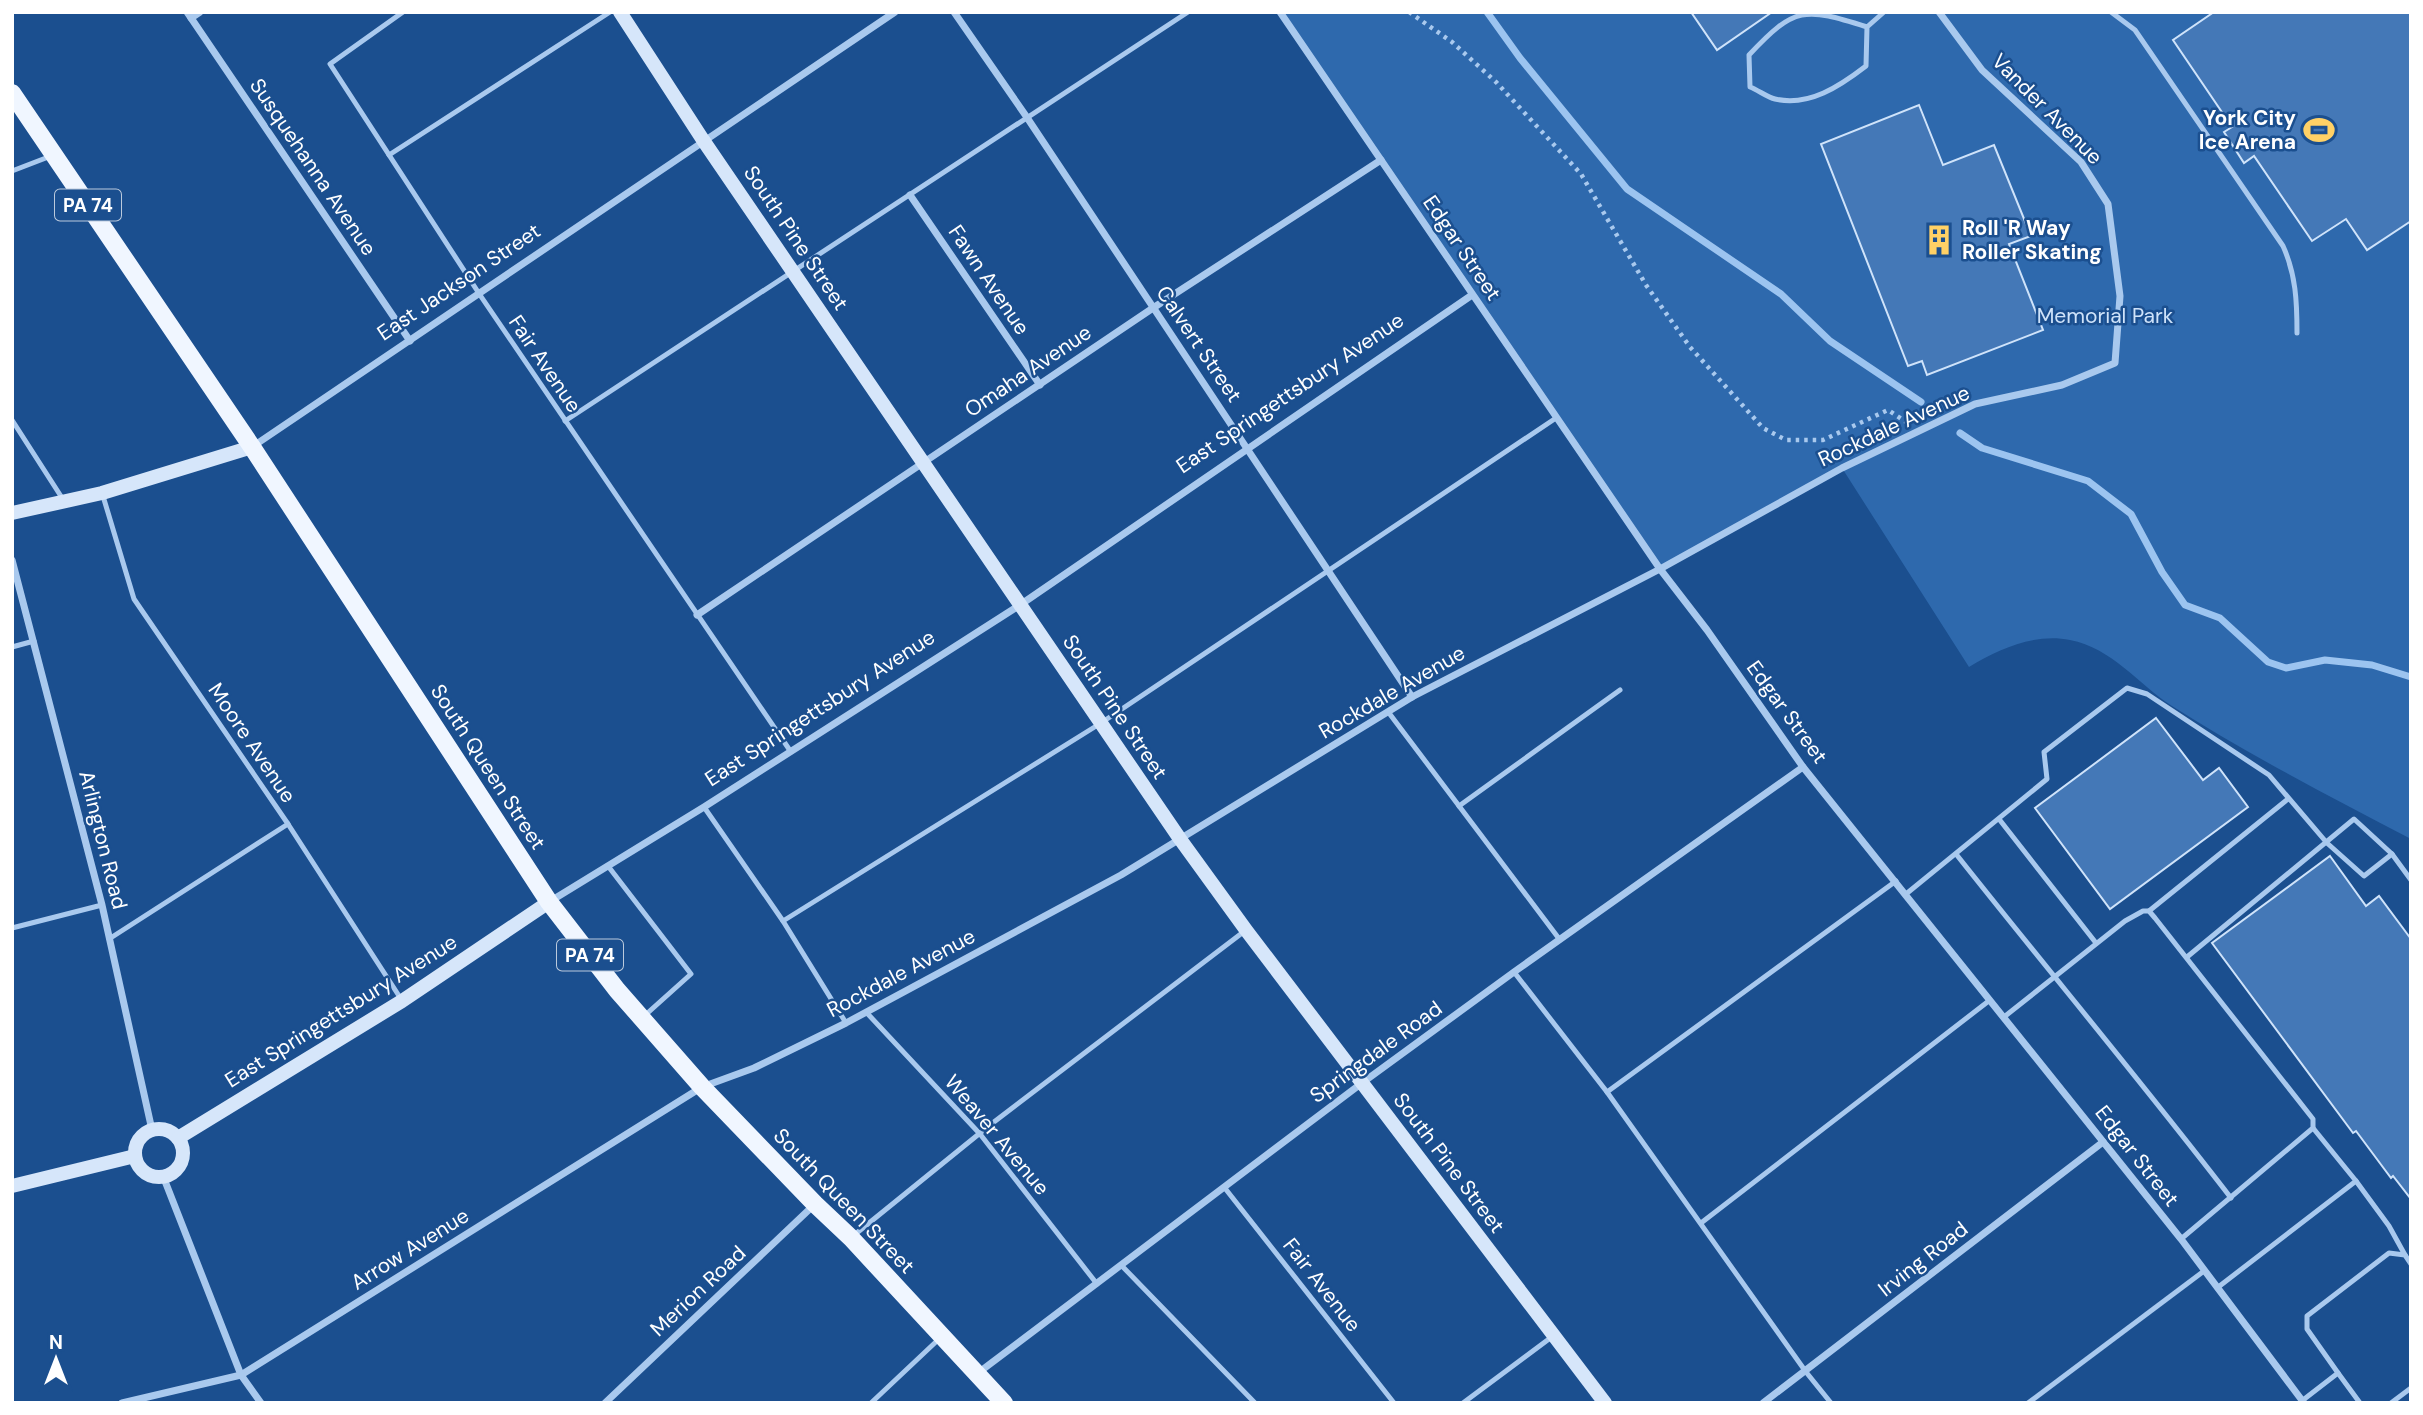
<svg xmlns="http://www.w3.org/2000/svg" width="2423" height="1415" font-family="'DM Sans',sans-serif">
<style>
.green{fill:#2e69ad}
.lines{fill:none;stroke-linecap:round;stroke-linejoin:round}
.stream{stroke:#9cc4f0;stroke-width:7}
.building{fill:#4478b7;stroke:#cfe3fa;stroke-width:2}
.path{stroke:#a9c9ee;stroke-width:4.5;stroke-dasharray:3.5 5;stroke-linecap:butt}
.lane{stroke:#a9c9ee;stroke-width:5}
.street{stroke:#a9c9ee;stroke-width:7}
.secondary{stroke:#d6e6fa;stroke-width:14}
.primary{stroke:#f0f6ff;stroke-width:18}
.labels{text-anchor:middle;stroke-width:5;stroke-linejoin:round;paint-order:stroke}
.shield{fill:#1b4f8f;stroke:#bbcadd;stroke-width:2}
.shield-label{font-size:19px;font-weight:bold;fill:#fff}
.street-label{font-size:21px;fill:#fff;stroke:#1b4f8f}
.poi-label{font-size:21px;font-weight:bold;fill:#fff;stroke:#1b4f8f;text-anchor:end}
.park-label{font-size:21px;fill:#cfe3fa;stroke:#1b4f8f}
</style>
<rect width="100%" height="100%" fill="#1b4f8f"/>
<path class="green" d="M1280,12H2411V839C2331,797 2249,755 2172,706C2138,684 2112,648 2070,640C2034,633 1999,649 1969,667L1842,468L1660,569Z"/>
<g class="lines">
<g class="stream">
<path d="M1487,12L1520,58L1627,189L1781,294L1830,341L1921,402"/>
<path d="M1960,433L1982,448L2088,481L2131,514L2162,572L2185,605L2220,618L2268,662L2286,668L2325,660L2372,665L2411,677"/>
</g>
</g>
<g class="building">
<path d="M1691,12H1772L1717,50Z"/>
<path d="M2214,12H2411V221L2367,250L2346,219L2312,241L2254,156L2244,163L2224,132L2232,127L2173,40Z"/>
<path d="M1919,105L1943,165L1994,145L2031,236L2009,244L2043,330L1927,375L1922,361L1908,366L1821,144Z"/>
<path d="M2156,718L2203,780L2219,768L2248,807L2110,909L2035,808Z"/>
<path d="M2330,856L2366,906L2379,896L2411,939V1199L2393,1176L2391,1178L2356,1131L2353,1133L2212,943Z"/>
</g>
<g class="lines">
<path class="path" d="M1409,12L1452,42L1496,82L1581,174L1646,285L1690,347L1763,428L1786,440H1823L1888,410L1906,422"/>
<g class="lane">
<path d="M403,12L330,64L480,295L791,752"/>
<path d="M2111,12L2135,30L2283,246C2296,275 2297,302 2297,333"/>
<path d="M1867,27C1804,7 1795,6 1749,55L1750,87C1758,90 1767,97 1775,99C1809,107 1840,86 1866,66L1867,27L1884,12"/>
<path d="M389,155L610,12"/>
<path d="M12,171L51,156"/>
<path d="M12,420L64,501"/>
<path d="M565,421L1188,12"/>
<path d="M103,496L134,599L288,824L401,999"/>
<path d="M12,647L34,641"/>
<path d="M1389,713L1560,940"/>
<path d="M1459,806L1620,690"/>
<path d="M704,807L783,921L846,1023"/>
<path d="M1999,819L2096,943"/>
<path d="M1956,854C2047,969 2141,1081 2231,1198"/>
<path d="M608,866L691,974L643,1017"/>
<path d="M1906,894L2047,779L2044,752L2127,688L2147,694L2269,775L2327,843L2364,876L2392,854"/>
<path d="M2149,911L2288,799"/>
<path d="M783,921L1101,723L1556,418"/>
<path d="M12,928L102,905"/>
<path d="M109,939L288,824"/>
<path d="M2187,957L2354,819L2392,854L2411,880"/>
<path d="M1514,972L1607,1092L1806,1372L1831,1403"/>
<path d="M866,1012L980,1134L1097,1284"/>
<path d="M2004,1017L2125,921L2143,911H2149L2155,918L2313,1119V1128L2181,1239"/>
<path d="M1607,1092L1896,881"/>
<path d="M2356,1181L2389,1226L2405,1255"/>
<path d="M1224,1187L1394,1403"/>
<path d="M1701,1223L1990,1000"/>
<path d="M853,1236L990,1125L1246,930"/>
<path d="M1121,1265L1255,1403"/>
<path d="M2217,1288L2356,1181L2313,1128"/>
<path d="M2338,1373L2360,1403"/>
<path d="M2303,1400L2338,1373L2307,1329V1316L2389,1253L2405,1255L2411,1264"/>
<path d="M871,1403L940,1338"/>
<path d="M1463,1403L1553,1336"/>
<path d="M2028,1403L2204,1271"/>
<path d="M2391,1403L2411,1388"/>
</g>
<g class="street">
<path d="M187,12L410,341"/>
<path d="M954,12L1026,116L1412,697"/>
<path d="M1280,12L1660,569L1707,630L1803,767L2181,1239L2304,1403"/>
<path d="M191,18L200,12"/>
<path d="M910,195L1040,385"/>
<path d="M252,447L895,12"/>
<path d="M12,560L102,905L152,1130"/>
<path d="M697,615L1153,308L1381,160"/>
<path d="M549,902L704,807L1020,605L1472,295"/>
<path d="M163,1176L241,1375L261,1403"/>
<path d="M978,1373L1362,1083L1514,972L1803,767"/>
<path d="M122,1403L241,1375L702,1087L754,1068L846,1023L1121,875L1412,697L1660,569L1842,468L1975,404L2062,385L2115,363L2120,296L2108,204L2081,162L1982,70L1939,12"/>
<path d="M605,1403L815,1204"/>
<path d="M1763,1403L2103,1142"/>
</g>
<g class="secondary">
<path d="M620,12L703,140L1180,839L1246,930L1605,1403"/>
<path d="M12,513L102,493L252,447"/>
<circle cx="159" cy="1153" r="24"/>
<path d="M178,1138L402,1001L549,902"/>
<path d="M12,1186L135,1156"/>
</g>
<path class="primary" d="M12,93L252,447L549,902L617,990L702,1087L815,1204L851,1238L1004,1403"/>
</g>
<defs>
<g id="stadium-bare" transform="scale(2.415)"><path d="M0-5a6.5 5 0 1 0 0 10a6.5 5 0 1 0 0-10ZM-3.5-1.8h7v3.6h-7Z" fill="#ffd166" stroke="#1b4f8f" stroke-width="2.5" paint-order="stroke"/></g>
<g id="building-bare" transform="scale(2.415)"><path d="M-4-6H4V6H1V3H-1V6H-4ZM-2.5-4.3h1.7v1.8h-1.7ZM.8-4.3h1.7v1.8H.8ZM-2.5-1h1.7V.8h-1.7ZM.8-1h1.7V.8H.8Z" fill="#ffd166" stroke="#1b4f8f" stroke-width="2.5" paint-order="stroke"/></g>
</defs>
<g fill-rule="evenodd">
<use href="#stadium-bare" x="2319" y="130"/>
<use href="#building-bare" x="1939" y="240"/>
</g>
<g class="labels">
<g class="shield">
<rect x="55" y="189.5" width="66" height="31" rx="5"/>
<rect x="557" y="939.5" width="66" height="31" rx="5"/>
</g>
<g class="shield-label">
<text x="88" y="212">PA 74</text>
<text x="590" y="962">PA 74</text>
</g>
<g class="street-label">
<text transform="translate(2047 109) rotate(45)" y="7">Vander Avenue</text>
<text transform="translate(313 167) rotate(56)" y="7">Susquehanna Avenue</text>
<text transform="translate(796 238) rotate(56)" y="7">South Pine Street</text>
<text transform="translate(1462 248) rotate(56)" y="7">Edgar Street</text>
<text transform="translate(989 280) rotate(56)" y="7">Fawn Avenue</text>
<text transform="translate(459 282) rotate(-34)" y="7">East Jackson Street</text>
<text transform="translate(1199 344) rotate(56)" y="7">Calvert Street</text>
<text transform="translate(545 364) rotate(56)" y="7">Fair Avenue</text>
<text transform="translate(1028 371) rotate(-34)" y="7">Omaha Avenue</text>
<text transform="translate(1290 393) rotate(-34)" y="7">East Springettsbury Avenue</text>
<text transform="translate(1894 426) rotate(-25)" y="7">Rockdale Avenue</text>
<text transform="translate(1392 692) rotate(-30)" y="7">Rockdale Avenue</text>
<text transform="translate(1115 707) rotate(56)" y="7">South Pine Street</text>
<text transform="translate(820 708) rotate(-33)" y="7">East Springettsbury Avenue</text>
<text transform="translate(1787 712) rotate(54)" y="7">Edgar Street</text>
<text transform="translate(252 743) rotate(56)" y="7">Moore Avenue</text>
<text transform="translate(488 767) rotate(57)" y="7">South Queen Street</text>
<text transform="translate(103 840) rotate(76)" y="7">Arlington Road</text>
<text transform="translate(901 973) rotate(-28)" y="7">Rockdale Avenue</text>
<text transform="translate(341 1011) rotate(-32)" y="7">East Springettsbury Avenue</text>
<text transform="translate(1376 1052) rotate(-36)" y="7">Springdale Road</text>
<text transform="translate(997 1135) rotate(50)" y="7">Weaver Avenue</text>
<text transform="translate(2137 1156) rotate(52)" y="7">Edgar Street</text>
<text transform="translate(1449 1163) rotate(53)" y="7">South Pine Street</text>
<text transform="translate(844 1201) rotate(46)" y="7">South Queen Street</text>
<text transform="translate(410 1249) rotate(-32)" y="7">Arrow Avenue</text>
<text transform="translate(1923 1259) rotate(-38)" y="7">Irving Road</text>
<text transform="translate(1322 1285) rotate(52)" y="7">Fair Avenue</text>
<text transform="translate(698 1291) rotate(-43)" y="7">Merion Road</text>
</g>
<g class="poi-label">
<text x="2296" y="125">York City<tspan x="2296" dy="24">Ice Arena</tspan></text>
<text x="1962" y="235" text-anchor="start">Roll 'R Way<tspan x="1962" dy="24">Roller Skating</tspan></text>
</g>
<g class="park-label">
<text x="2105" y="323">Memorial Park</text>
</g>
</g>
<rect width="2423" height="1415" fill="none" stroke="#ffffff" stroke-width="28"/>
<g transform="translate(56 1359)" stroke="#1b4f8f" stroke-width="5" paint-order="stroke">
<path d="M0-5L12 26L0 18L-12 26Z" fill="#ffffff"/>
<text y="-10" font-size="19" font-weight="bold" text-anchor="middle" fill="#ffffff">N</text>
</g>
</svg>
